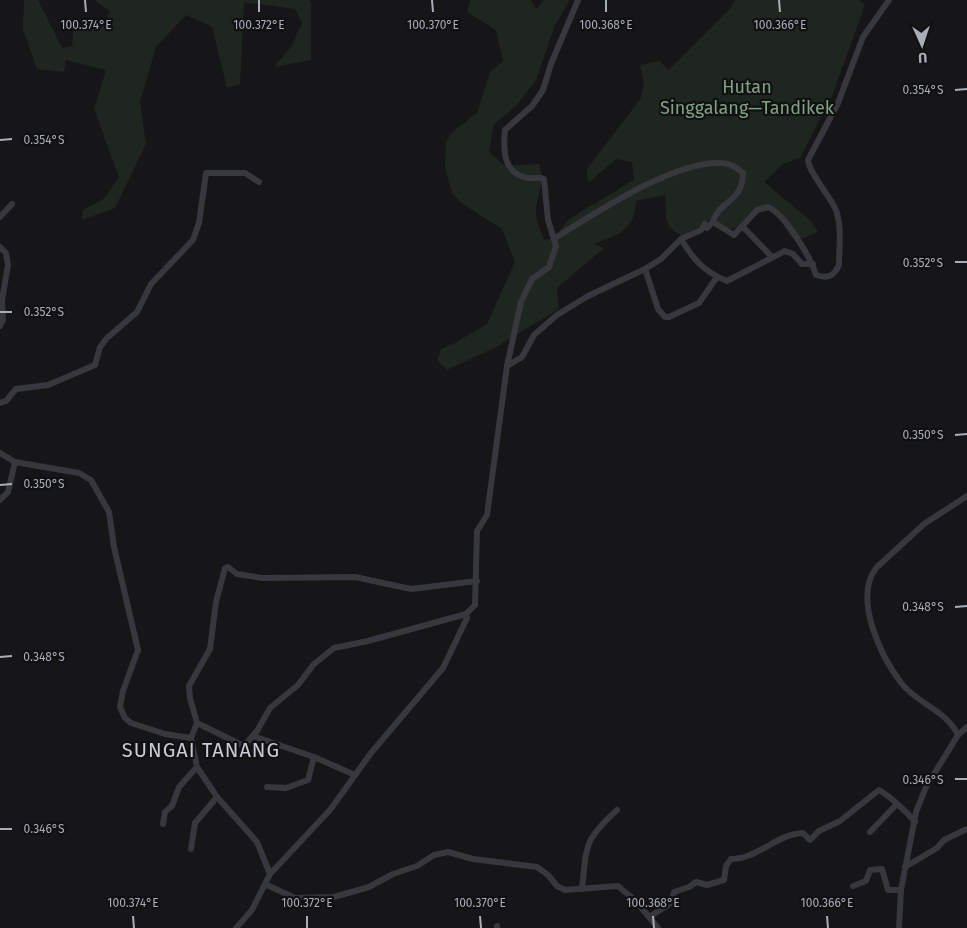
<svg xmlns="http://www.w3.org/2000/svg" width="967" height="928" font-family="'Fira Sans',sans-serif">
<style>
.green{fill:#1e261f}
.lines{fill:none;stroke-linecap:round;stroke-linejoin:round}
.minor{stroke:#37383d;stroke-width:6}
.ticks{fill:none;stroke:#a8adb8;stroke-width:2}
.labels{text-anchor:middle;stroke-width:4.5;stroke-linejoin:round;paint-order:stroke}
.park-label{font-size:18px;fill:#7fa381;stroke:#111113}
.quarter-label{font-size:20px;letter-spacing:1px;fill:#c9ccd4;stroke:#111113}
.ticks-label{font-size:12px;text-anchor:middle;fill:#a8adb8;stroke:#111113;stroke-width:4.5;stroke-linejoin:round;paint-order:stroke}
</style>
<rect width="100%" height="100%" fill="#161618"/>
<g class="green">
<path d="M22,0H38L62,48L72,46L73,32L89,23L104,25L110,11L94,0H309L311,3V60L274,67L291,47L302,23L295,9L244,2L240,84L227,88L212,27L186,15L156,47L140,102L146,144L115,208L82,220L83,210L105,198L119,177L94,109L106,70L66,60L64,72L37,69L23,29L24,1Z"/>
<path d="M470,0H531L536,9L544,0H570L555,25L536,80L516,106L494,124L489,152L504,165L539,164C546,184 537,191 536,210C535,220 541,231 544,240L554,238L569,219L634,180L632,162L616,159L588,183L587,169L641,98L644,83L640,65L659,61L669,70L729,10L735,0H859L865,5L832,96L800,158L783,164L764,182L810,220L818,232L803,238H791L778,215L763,207C748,220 740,234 719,227C714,225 712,224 709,220L683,236C660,225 668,216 665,195L636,201C635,231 618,234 594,244L604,248L557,288L559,309L494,348L447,370L437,360L441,349L455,343L487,324L515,262L502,229L464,205L452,193L445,167L446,143L451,133L477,113L490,72L503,61L496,30L467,12Z"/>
</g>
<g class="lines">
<g class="minor">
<path d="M0,217L12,204"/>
<path d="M743,227L772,257"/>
<path d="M555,238C596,213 674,160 722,163C730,163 737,168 743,173C743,203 718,201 713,222"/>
<path d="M681,239C693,259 704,272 727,281L785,251L793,254L802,264H813"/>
<path d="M0,247L6,253L8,265L2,300L3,320L0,326"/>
<path d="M645,269L658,309L665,317H669L699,303L717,277"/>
<path d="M507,366L522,357L534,335L557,315L588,296L645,269L661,259L681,239L701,230L705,224L707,228L713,222L734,235L757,210L768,207C785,214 811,258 816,275C828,279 834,276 839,265C839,248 842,227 836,210C830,196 809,173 808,160L838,103L863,37L889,0"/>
<path d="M0,403L6,401L16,389L48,385L95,365L100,347L107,338L137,312L151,284L193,240L199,223L206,173H245L259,182"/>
<path d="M0,453L15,462L79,473L91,480L109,512L114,547L138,650L123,691L120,707L125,718L131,723L165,734L191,738L197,767L217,797L257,842L270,874"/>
<path d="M0,500L8,492L15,462"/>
<path d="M197,723L244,746L257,731L270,708L298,685L314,664L334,648L368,641L466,614"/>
<path d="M958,735L967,727"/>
<path d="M253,736L314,757L355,775"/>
<path d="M191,738L197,723L190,698L189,686L210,649L216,602L225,568L228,567L237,574L262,578L355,577L411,589L477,581"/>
<path d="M267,787L286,788L308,780L314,757"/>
<path d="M163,824L165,812L172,806L179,787L197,767"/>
<path d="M870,832L896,805"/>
<path d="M191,849L195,823L217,797"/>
<path d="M905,867L937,848L944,840L967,829"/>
<path d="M267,885L295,898L334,897L369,887L393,874L417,866L434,855L448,852L473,859L537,867L548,875L557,886L565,890L618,886L636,901L658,928"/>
<path d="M853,886L866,881L870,870L882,869L888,890H901"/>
<path d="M582,889C587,845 583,841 617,810"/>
<path d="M649,917L671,903L674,892L689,887L696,882L707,885L724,880L726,866L731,859C758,859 776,834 803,833L810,840L819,831L840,821L879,790C891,797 906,811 915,822"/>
<path d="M236,928L252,910L270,874L330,810L371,753L443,668L467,618L466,614L475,605L477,531L487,515L507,366L521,302L532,279L549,267L556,246L548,220L544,179C539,176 534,179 529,178C503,175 503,150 505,130L532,106L543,90L551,64L578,0"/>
<path d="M497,928V926"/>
<path d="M899,928L901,890L916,812L926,787L958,735C947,711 918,704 902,684C881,657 853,599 876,568L924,524L967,496"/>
</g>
</g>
<path class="ticks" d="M85,0L86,12M259,0V12M432,0L433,12M606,0V12M779,0L780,12M955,90L967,89M0,140L12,139M955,262H967M0,312H12M955,435L967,434M0,485L12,484M955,607L967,606M0,657L12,656M955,779H967M0,829H12M133,916L134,928M307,916V928M480,916L481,928M653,916L654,928M827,916L828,928"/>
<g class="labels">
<g class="park-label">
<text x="747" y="93">Hutan<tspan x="747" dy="21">Singgalang—Tandikek</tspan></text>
</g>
<g class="quarter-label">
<text x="201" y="757">SUNGAI TANANG</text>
</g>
</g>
<g class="ticks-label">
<text x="86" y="29">100.374°E</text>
<text x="259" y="29">100.372°E</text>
<text x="433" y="29">100.370°E</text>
<text x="606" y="29">100.368°E</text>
<text x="780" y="29">100.366°E</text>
<text x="923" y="94">0.354°S</text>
<text x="44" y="144">0.354°S</text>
<text x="923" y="267">0.352°S</text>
<text x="44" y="316">0.352°S</text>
<text x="923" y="439">0.350°S</text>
<text x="44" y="488">0.350°S</text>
<text x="923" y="611">0.348°S</text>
<text x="44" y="661">0.348°S</text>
<text x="923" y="784">0.346°S</text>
<text x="44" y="833">0.346°S</text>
<text x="133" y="907">100.374°E</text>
<text x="307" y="907">100.372°E</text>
<text x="480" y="907">100.370°E</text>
<text x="653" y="907">100.368°E</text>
<text x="827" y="907">100.366°E</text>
</g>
<g transform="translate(922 45) rotate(177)" stroke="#111113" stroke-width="4" paint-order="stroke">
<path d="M0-4L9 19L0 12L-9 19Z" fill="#a8adb8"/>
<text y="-8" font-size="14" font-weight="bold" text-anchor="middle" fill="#a8adb8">U</text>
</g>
</svg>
